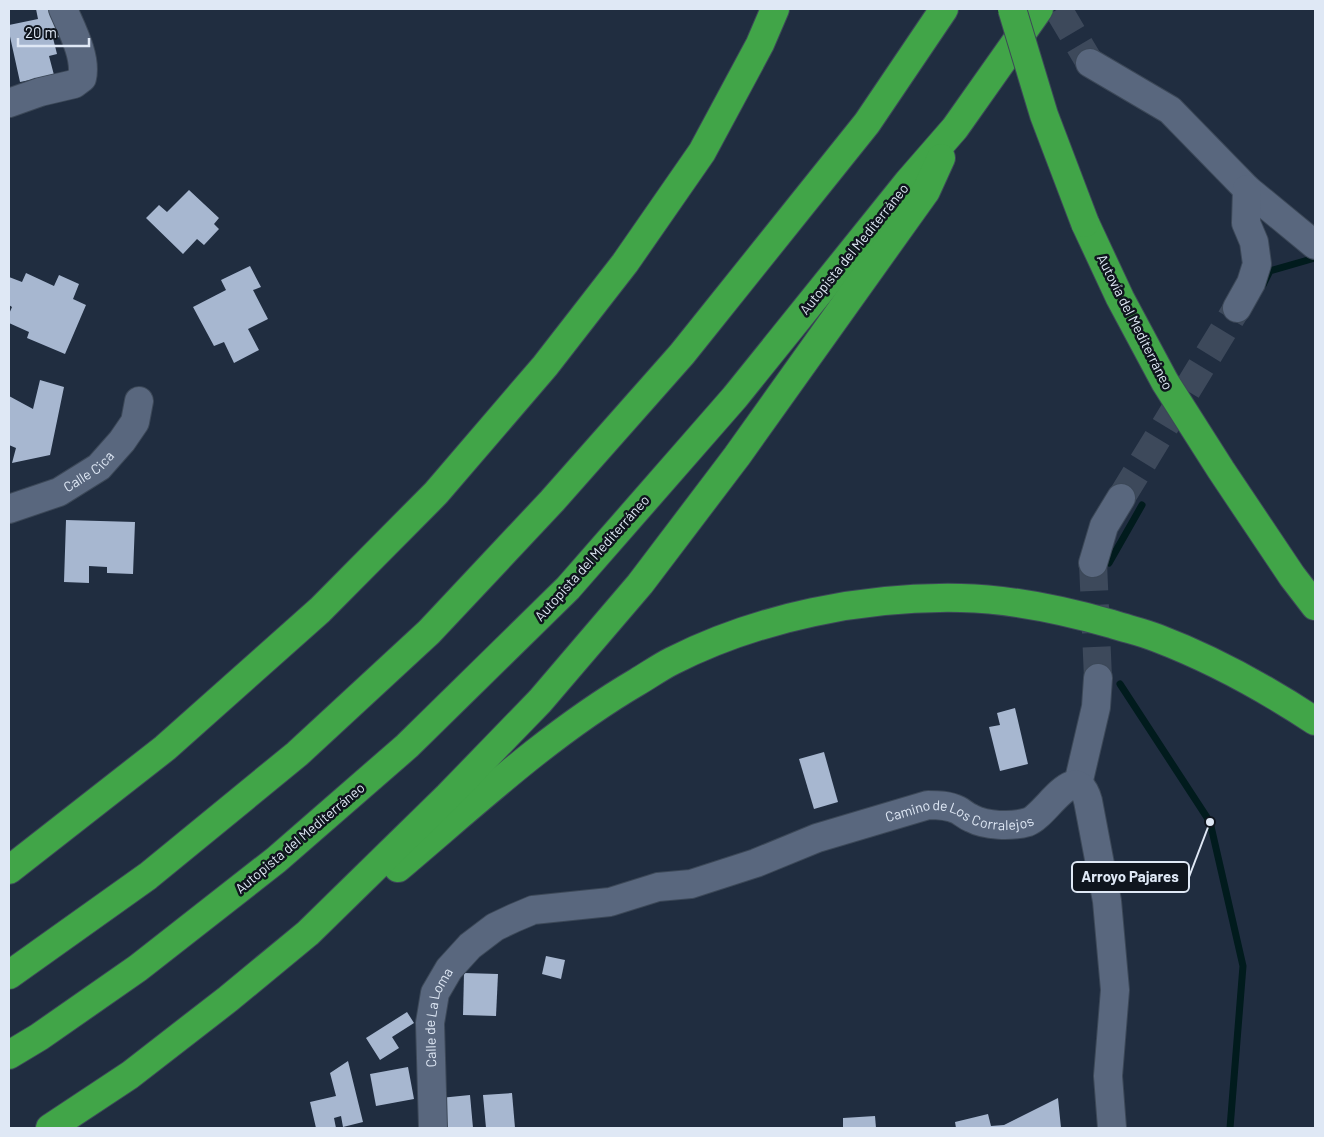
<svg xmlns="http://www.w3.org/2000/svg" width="1324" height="1137" font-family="Barlow,sans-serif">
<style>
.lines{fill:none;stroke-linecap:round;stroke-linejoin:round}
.stream{stroke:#011b1d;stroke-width:7}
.building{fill:#a7b7d0}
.minor-tunnel{stroke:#3d495b;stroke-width:28;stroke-dasharray:28 14;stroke-linecap:butt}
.minor-casing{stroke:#3c4858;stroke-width:30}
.highway-casing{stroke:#3c4858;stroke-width:30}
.minor{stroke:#59677e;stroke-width:28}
.highway{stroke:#41a548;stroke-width:28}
.highway-bridge-casing{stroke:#3c4858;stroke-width:30;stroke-linecap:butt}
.highway-bridge{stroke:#41a548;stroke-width:28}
.labels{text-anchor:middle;stroke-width:5;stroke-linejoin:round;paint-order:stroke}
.street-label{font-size:14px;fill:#dfe8f5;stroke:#0f151e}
.leader{fill:none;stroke:#dfe8f5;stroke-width:2}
.callout-dot{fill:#dfe8f5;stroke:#0f151e;stroke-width:2}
.callout{fill:#0f151e;stroke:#dfe8f5;stroke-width:2}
.callout-label{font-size:15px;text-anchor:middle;font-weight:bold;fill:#dfe8f5}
</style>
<rect width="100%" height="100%" fill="#202d40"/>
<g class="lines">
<g class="stream">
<path d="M1263,285L1270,271L1315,258"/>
<path d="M1109,563L1142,505"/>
<path d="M1120,684L1210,822L1243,966L1230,1128"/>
</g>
</g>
<g class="building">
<path d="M36,9H53L60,37L53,38L57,54L49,56L54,75L20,82L9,32V25L38,19Z"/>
<path d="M189,190L219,218L214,224L219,229L204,245L197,239L183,254L146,218L159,205L167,212Z"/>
<path d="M250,266L261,287L253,290L268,319L248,329L259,350L234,363L224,342L214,346L193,307L226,290L221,280Z"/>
<path d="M26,273L54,286L59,275L79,284L73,299L86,305L65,354L27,338L29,332L9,323V314L12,307L9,305V277L22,282Z"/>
<path d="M40,380L64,387L50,455L12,463L16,448L9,445V396L33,409Z"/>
<path d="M66,520L135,522L133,574L107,573V567L89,566V583L64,582Z"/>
<path d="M1015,708L1028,764L1000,771L989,727L1000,725L997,713Z"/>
<path d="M824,752L838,802L814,809L799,759Z"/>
<path d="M546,956L565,960L561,979L542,974Z"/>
<path d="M464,973L498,974L496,1016L463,1015Z"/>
<path d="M407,1012L414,1023L392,1037L399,1048L380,1060L366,1038Z"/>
<path d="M348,1061L363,1122L343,1127L341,1116L334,1118L336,1128H316L310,1102L336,1096L330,1073Z"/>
<path d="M408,1067L414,1099L376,1106L370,1074Z"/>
<path d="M512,1093L515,1128H486L483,1095Z"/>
<path d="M470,1095L473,1128H443L440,1098Z"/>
<path d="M1058,1098L1061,1128H956L955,1122L988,1114L991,1126L1004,1125Z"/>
<path d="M875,1116L876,1128H843V1118Z"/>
</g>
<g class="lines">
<g class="minor-tunnel">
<path d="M1058,9L1090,63"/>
<path d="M1121,498L1237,308"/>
<path d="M1093,563L1098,678"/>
</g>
<g class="minor-casing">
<g id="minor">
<path d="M1090,63L1170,110L1247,189L1315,245"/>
<path d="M9,103L40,92L74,84L82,78C87,57 71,28 63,9"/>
<path d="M1237,308L1251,283L1257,264L1254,242L1246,223L1247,189"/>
<path id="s1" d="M9,509L59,492L99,467L122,441L135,422L139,401"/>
<path d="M1093,563L1104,526L1121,498"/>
<path d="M1078,784L1096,707L1098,678"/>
<path id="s2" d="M433,1128L430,1023L435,993L449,969L470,946L495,927L514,918L533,910L610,902L658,887L691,884L756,863L817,838L928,805C938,805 948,805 958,810C962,812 966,816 971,818C986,826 1011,827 1028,822C1047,815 1076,757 1088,801L1107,901L1115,990L1108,1076L1112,1128"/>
</g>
</g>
<g class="highway-casing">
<g id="highway">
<path d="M1085,223L1120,298L1165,382L1221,470L1292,576L1315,606"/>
<path d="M398,868C475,803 550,733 637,682C649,675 660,667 672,661C759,617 864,596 961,598C1012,599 1063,610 1112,624C1127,629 1142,632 1157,638C1212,659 1265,688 1315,721"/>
<path d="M9,870L165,748L320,610L436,493L545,366L625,263L702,152L760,44L775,9"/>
<path d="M9,975L148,876L297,754L429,632L552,501L682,354L867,123L944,9"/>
<path d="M9,1055L39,1037L138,968L276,860L407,746L568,588L735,397L908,182L955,128L1039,9"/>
<path d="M50,1128L130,1075L228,999L308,933L448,796L540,701L640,584L737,456L926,191L941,158"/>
</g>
</g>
<use href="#minor" class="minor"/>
<use href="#highway" class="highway"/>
<g class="highway-bridge-casing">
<path id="highway-bridge" d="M1012,9L1044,115L1085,223"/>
</g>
<use href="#highway-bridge" class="highway-bridge"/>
</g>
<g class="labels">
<g class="street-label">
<text transform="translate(854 249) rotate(-51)" y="5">Autopista del Mediterráneo</text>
<text transform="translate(1135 322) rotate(63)" y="5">Autovía del Mediterráneo</text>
<text dy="5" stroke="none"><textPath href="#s1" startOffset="89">Calle Cica</textPath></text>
<text transform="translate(592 558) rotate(-48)" y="5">Autopista del Mediterráneo</text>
<text dy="5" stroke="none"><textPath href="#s2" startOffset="711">Camino de Los Corralejos</textPath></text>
<text transform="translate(300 838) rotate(-40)" y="5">Autopista del Mediterráneo</text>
<text dy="5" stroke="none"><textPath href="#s2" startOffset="112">Calle de La Loma</textPath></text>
</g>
</g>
<path class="leader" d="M1210 822L1189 877"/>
<circle class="callout-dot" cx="1210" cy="822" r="5"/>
<rect class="callout" x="1072" y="862" width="117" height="30" rx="5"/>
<g class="callout-label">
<text x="1130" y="882">Arroyo Pajares</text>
</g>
<rect width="1324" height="1137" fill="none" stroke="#dfe8f5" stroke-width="20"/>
<path d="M18 38v8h71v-8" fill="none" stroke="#dfe8f5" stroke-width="2.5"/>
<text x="25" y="38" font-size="15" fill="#dfe8f5" stroke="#0f151e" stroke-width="4" paint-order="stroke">20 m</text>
</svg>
